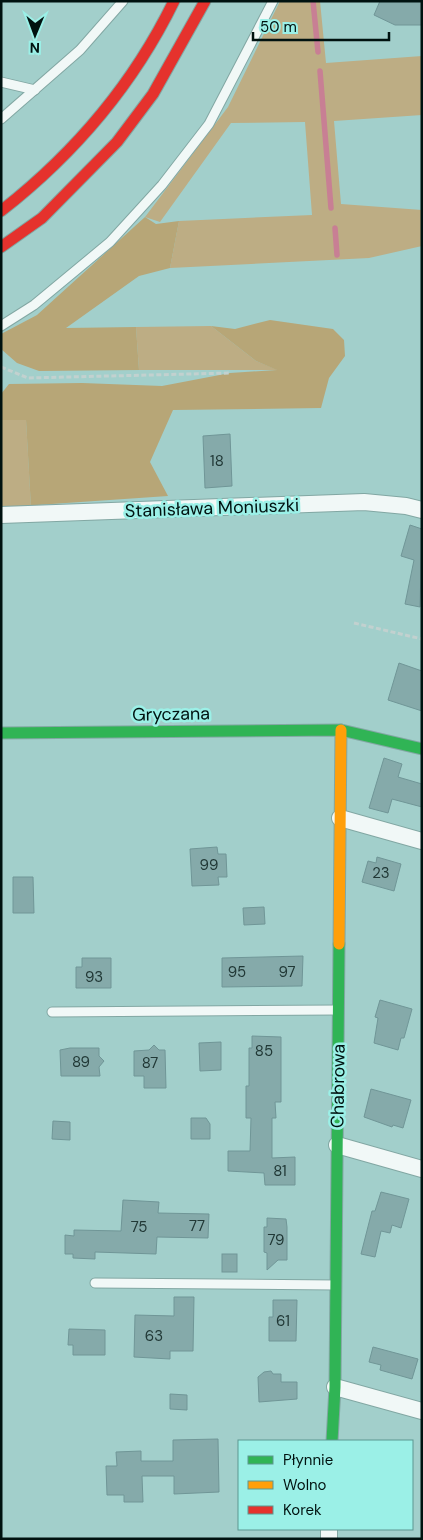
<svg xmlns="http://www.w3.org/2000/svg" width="423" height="1540" font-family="'DM Sans',sans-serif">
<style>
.green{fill:#bdad84}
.forest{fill:#b7a677}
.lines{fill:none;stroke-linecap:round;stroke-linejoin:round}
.stream{stroke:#c87f94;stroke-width:5.5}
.building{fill:#85aaaa;stroke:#709697}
.lane-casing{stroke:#82a7a3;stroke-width:11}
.street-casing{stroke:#82a7a3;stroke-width:18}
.fast-casing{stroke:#82a7a3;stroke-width:13}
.slow-casing{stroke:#82a7a3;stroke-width:13}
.jam-casing{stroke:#82a7a3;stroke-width:13}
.path{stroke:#c2d1cf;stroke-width:3;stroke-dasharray:5 2.5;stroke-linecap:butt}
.lane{stroke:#f1f8f7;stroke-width:9}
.street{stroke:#f1f8f7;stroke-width:16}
.fast{stroke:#30b455;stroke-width:11}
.slow{stroke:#ff9f0a;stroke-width:11}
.jam{stroke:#e5322d;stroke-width:11}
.labels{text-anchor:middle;stroke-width:5;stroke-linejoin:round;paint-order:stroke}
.number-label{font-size:15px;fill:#213836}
.street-label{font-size:18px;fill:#001210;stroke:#9bf0e7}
</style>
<rect width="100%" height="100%" fill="#a2cfcb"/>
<g class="green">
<path d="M280,1H320L326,63L422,56V115L334,121L341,204L422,210V246L369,258L170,268L179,221L312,215L305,122L231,123L160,222L145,217L228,107Z"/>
<path d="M211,326L256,361L278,370H139L136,327Z"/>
<path d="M26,419L31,508L1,509V420Z"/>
</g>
<g class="forest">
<path d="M145,217L156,224L179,221L170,268L139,276L66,328L136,327L139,370L39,371L17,363L1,349V334L37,315Z"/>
<path d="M270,320L333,329L344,340L345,356L329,378L321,408L173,410L150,462L168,496L37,505L31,508L26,420H1V394L9,384L82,383L162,386L230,373L277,370L256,361L211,326L235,329Z"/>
</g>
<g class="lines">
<g class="stream">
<path d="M313,1L318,52"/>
<path d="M320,71L331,208"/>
<path d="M335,228L337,255"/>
</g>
</g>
<g class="building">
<path d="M380,1H422V25H395L374,15Z"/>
<path d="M230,434L232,486L205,488L203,436Z"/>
<path d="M410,525L422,529L420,607L405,604L414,560L401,556Z"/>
<path d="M399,663L422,671V711L388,700Z"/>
<path d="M384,758L402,764L398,777L422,784V807L392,799L388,813L369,808Z"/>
<path d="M217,847L218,854H226L227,877H218L219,885L192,886L190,849Z"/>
<path d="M377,857L401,864L394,891L362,882L368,861L376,863Z"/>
<path d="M13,877H33L34,913H13Z"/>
<path d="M264,907L265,924L244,925L243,908Z"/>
<path d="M303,956L302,986L222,987V958Z"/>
<path d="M82,958H111V988H76V967H82Z"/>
<path d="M380,1000L412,1009L404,1038H401L398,1050L374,1043L378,1018L375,1017Z"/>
<path d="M252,1036L281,1037V1102H275L276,1118H272V1158L295,1157V1185H265L264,1173L228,1171V1151H250L251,1118H246V1086H249V1048H252Z"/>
<path d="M221,1042V1070L200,1071L199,1043Z"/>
<path d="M154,1045L159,1050H165L166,1088H144V1076H134V1051L149,1050Z"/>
<path d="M70,1048H99V1056L104,1061L99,1067L100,1076H61L60,1050Z"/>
<path d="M371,1089L411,1100L403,1128L393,1125L392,1127L364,1117Z"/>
<path d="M191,1118H206L210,1124V1139H191Z"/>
<path d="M53,1121L70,1122V1140L52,1139Z"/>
<path d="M381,1192L409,1199L401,1228L392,1225L390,1233L381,1231L375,1257L361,1254L372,1211H375Z"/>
<path d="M123,1200L159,1202L158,1213L209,1214L208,1238L157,1237L156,1254L95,1252V1259L73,1258V1254H65V1235L74,1236V1230L121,1231Z"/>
<path d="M267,1218L286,1219L287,1227V1260H278L267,1270V1253L264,1252V1227H267Z"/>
<rect x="222" y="1254" width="15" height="18"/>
<path d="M174,1297H194L193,1351H170V1359L134,1357L135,1315L174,1316Z"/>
<path d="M273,1300H297L296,1341H269V1317H273Z"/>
<path d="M69,1329L105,1330V1355H73V1345H68Z"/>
<path d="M373,1347L418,1359L412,1379L380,1370L381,1365L369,1362Z"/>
<path d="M271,1371L273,1374H281V1382H297V1399L259,1402L258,1377L264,1372Z"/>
<path d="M170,1394L187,1395V1410L170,1409Z"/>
<path d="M218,1439L219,1492L174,1494V1476H142L143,1502H124V1495H107L106,1466H117L116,1452L141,1451V1461H173V1440Z"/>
</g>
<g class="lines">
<g class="lane-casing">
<g id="lane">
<path d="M1,82L35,90"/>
<path d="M1,119L80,50L123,1"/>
<path d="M1,326L34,305L110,242L162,185L209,124L273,1"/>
<path d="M52,1012L338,1010"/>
<path d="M95,1283L336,1285"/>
</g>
</g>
<g class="street-casing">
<g id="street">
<path d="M1,515L364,502L406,506L422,510"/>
<path d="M340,818L422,841"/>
<path d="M337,1145L422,1169"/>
<path d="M335,1387L422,1411"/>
<path d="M329,1529V1539"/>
</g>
</g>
<g class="fast-casing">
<g id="fast">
<path d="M1,733L341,730L422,749"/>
<path d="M332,1441L335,1387L339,944"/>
</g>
</g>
<g class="slow-casing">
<path id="slow" d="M339,944L341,730"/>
</g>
<g class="jam-casing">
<g id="jam">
<path d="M1,211C74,154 133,85 174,1"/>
<path d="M1,247L42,218L117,142L153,94L205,1"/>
</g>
</g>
<g class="path">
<path d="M1,367L28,378L230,373"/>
<path d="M354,623L422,639"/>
</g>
<use href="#lane" class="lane"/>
<use href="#street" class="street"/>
<use href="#fast" class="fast"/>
<use href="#slow" class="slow"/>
<use href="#jam" class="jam"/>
</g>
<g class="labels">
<g class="number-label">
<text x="217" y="466">18</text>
<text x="209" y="870">99</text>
<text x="381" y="878">23</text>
<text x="237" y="977">95</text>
<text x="287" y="977">97</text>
<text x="94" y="982">93</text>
<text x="264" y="1056">85</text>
<text x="81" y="1067">89</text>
<text x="150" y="1068">87</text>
<text x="280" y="1176">81</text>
<text x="197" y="1231">77</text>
<text x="139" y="1232">75</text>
<text x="276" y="1245">79</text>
<text x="283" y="1326">61</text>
<text x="154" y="1341">63</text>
</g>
<g class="street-label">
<text transform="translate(212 508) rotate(-2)" y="6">Stanisława Moniuszki</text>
<text transform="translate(171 714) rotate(-1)" y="6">Gryczana</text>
<text transform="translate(338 1086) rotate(-89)" y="6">Chabrowa</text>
</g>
</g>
<rect width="423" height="1540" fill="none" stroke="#001210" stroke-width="5"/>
<rect x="238" y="1440" width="175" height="90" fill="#9bf0e7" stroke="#5d9791"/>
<rect x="248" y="1456" width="25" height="8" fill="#30b455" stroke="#5d9791"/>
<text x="283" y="1465" font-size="15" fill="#001210">Płynnie</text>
<rect x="248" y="1481" width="25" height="8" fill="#ff9f0a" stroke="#5d9791"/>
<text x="283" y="1490" font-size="15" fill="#001210">Wolno</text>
<rect x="248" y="1506" width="25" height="8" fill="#e5322d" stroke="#5d9791"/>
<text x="283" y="1515" font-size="15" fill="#001210">Korek</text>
<g transform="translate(35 35) rotate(181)" stroke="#9bf0e7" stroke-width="4" paint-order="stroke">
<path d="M0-4L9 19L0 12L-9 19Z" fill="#001210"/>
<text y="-8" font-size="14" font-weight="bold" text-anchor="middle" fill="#001210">N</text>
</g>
<path d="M253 32v8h136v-8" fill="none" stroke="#001210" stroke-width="2.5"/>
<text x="260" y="32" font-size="15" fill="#001210" stroke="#9bf0e7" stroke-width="4" paint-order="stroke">50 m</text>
</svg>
